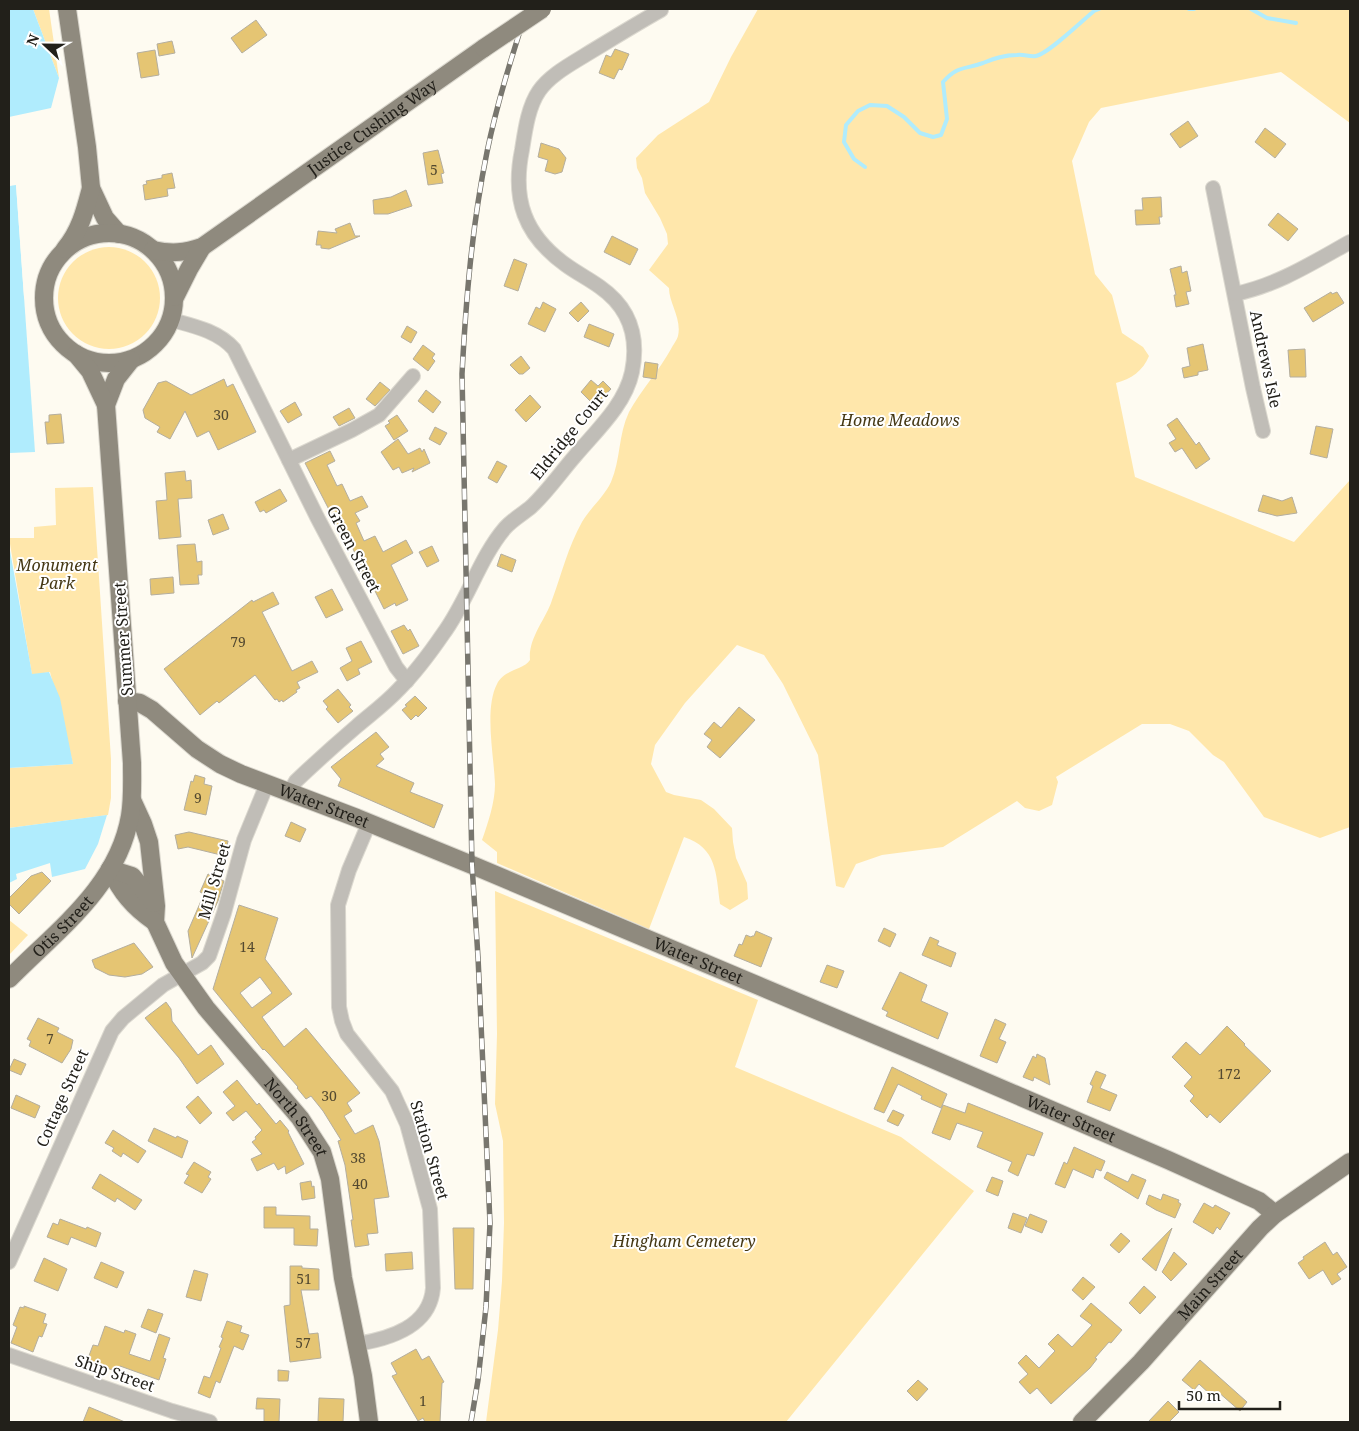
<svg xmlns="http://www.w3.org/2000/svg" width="1359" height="1431" font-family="'Noto Serif',serif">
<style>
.green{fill:#ffe7ab}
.water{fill:#b0ecfd}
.pier{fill:#fefbf1}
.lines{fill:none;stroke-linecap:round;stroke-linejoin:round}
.stream{stroke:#b0ecfd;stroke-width:4}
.building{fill:#e5c573;stroke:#b4ae9f;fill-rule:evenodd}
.minor-casing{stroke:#dbd8cf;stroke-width:16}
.major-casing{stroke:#dbd8cf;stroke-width:20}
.minor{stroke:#c0bdb7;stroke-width:14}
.major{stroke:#8f8a7e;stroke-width:18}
.rail-casing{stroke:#78766e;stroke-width:5.5}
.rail{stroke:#fff;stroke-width:4;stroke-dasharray:11;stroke-linecap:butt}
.major-bridge-casing{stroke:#dbd8cf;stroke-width:20;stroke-linecap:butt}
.major-bridge{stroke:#8f8a7e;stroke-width:18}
.labels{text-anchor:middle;stroke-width:4;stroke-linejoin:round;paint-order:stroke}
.number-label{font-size:14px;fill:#534930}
.street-label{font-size:16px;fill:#22201a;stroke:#fff}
.park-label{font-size:16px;font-style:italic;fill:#453814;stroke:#fff}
</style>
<rect width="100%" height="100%" fill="#fefbf1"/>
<g class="green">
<path d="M33,9H49L59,78Z"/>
<path d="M758,9H1350V123L1281,72L1101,108L1089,122L1072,161L1095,274L1112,295L1122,333L1143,347L1149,356C1143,371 1131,379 1116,383L1135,477L1294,542L1350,480V827L1320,838L1264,817L1224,762L1213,755L1189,731L1170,724H1142L1056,777L1058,782L1052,805L1039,811L1025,808L1017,801L943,847L882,855L856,864L844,888L836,886L818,755L783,684L764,655L737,645L685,703L655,745L651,764L666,792L674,795L701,800L714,809L732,828L733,842L736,858L747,883L748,899L730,910L720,904C716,873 717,848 684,837L649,929L497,863V852L482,840C488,823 495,802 495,784C494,756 484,709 497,684C504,669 522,671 530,660C528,638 546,619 552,600C562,573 568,547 582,522C591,507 604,497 611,482C621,459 618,435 629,412C641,390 659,371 671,349C673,345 677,340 678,336C682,319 669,303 669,288L649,270L668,244L667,234L660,218L645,193L642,178L637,168L636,158L658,135L709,102L731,57Z"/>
<circle cx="109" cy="298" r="51"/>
<path d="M93,487L111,759V798L108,815L9,828V768L73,764L50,672L32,675L9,538H34V527L56,525L55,488Z"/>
<path d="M495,891L758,1000L735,1067L901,1137L974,1191L786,1422H486L498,1330L502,1281L504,1223L503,1141L495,1104L497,1034Z"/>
<path d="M9,920L28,935L9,955Z"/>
</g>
<g class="water">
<path d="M9,9H33L59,78L51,108L9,117Z"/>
<path d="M16,184L35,452L9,453V186Z"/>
<path d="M9,545L32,674L49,672L60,698L73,764L9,768Z"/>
<path d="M107,815L98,844L85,869L52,877L50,863L16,874L17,879L9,883V828Z"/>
</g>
<path class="pier" d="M16,182L19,184L26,297H24L16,185L9,186V184Z"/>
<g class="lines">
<g class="stream">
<path d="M1189,9H1194"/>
<path d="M1251,9L1267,18L1296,23"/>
<path d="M865,167L854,159L844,142L846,125L858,111L870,105L887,106L904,117L920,133L933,137L941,135L947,119L943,82C958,65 964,70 983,63C995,58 1004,55 1017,55C1023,54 1030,57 1036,56C1048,54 1083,20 1094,11L1099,9"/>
</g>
</g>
<g class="building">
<path d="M256,20L267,35L242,53L231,38Z"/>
<path d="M172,41L175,53L159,56L157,44Z"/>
<path d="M615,49L629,54L622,70L619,69L614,79L599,73L606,55L611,57Z"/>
<path d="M155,50L159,75L141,78L137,53Z"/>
<path d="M1188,121L1198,136L1180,148L1170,134Z"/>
<path d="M1265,128L1286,144L1275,158L1255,142Z"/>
<path d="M541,143L559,149L566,158L562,172L555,174L545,171L548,160L538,157Z"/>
<path d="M438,150L444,173L441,174L443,183L428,185L423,153Z"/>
<path d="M172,173L175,188L167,189L168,196L145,200L143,185L147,184L146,181L162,178V175Z"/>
<path d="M406,190L412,206L388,214H374L373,200L391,197Z"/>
<path d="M1161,197L1162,217H1159L1160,224L1136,225L1135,210H1143L1142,198Z"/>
<path d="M1278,213L1298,229L1288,241L1268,225Z"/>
<path d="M350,223L355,236H360L329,249L321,248V245H316L318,231L337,233L335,229Z"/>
<path d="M612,236L638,249L630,265L604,252Z"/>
<path d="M514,259L527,264L518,291L504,286Z"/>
<path d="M1181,266L1182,273L1187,271L1191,291L1186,292L1189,304L1176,307L1174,295H1176L1170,269Z"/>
<path d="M1331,292L1332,294L1337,292L1344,303L1313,322L1304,308Z"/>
<path d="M543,302L556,309L545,332L528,324L536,307L540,309Z"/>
<path d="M581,302L589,311L578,322L569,313Z"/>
<path d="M589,324L614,334L609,347L584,337Z"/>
<path d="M407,326L417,332L411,343L401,337Z"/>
<path d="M1203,344L1208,370L1198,372V375L1184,378L1182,368L1190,366L1187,348Z"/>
<path d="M423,345L435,354L432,358L435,361L428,371L413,359Z"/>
<path d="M1305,349L1306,377H1290L1288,350Z"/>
<path d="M521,356L530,368L523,374H519L510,365Z"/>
<path d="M645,362L658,364L656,379L643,377Z"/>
<path d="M224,379L227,387L233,384L256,432L218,450L209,431L197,437L185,411L170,439L157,432L160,427L145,418L143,410L158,383L166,381L191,395Z"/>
<path d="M591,380L598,386L603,381L611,389L595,406L581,392Z"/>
<path d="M380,382L390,390L375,406L366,399Z"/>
<path d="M426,390L441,402L433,413L418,401Z"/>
<path d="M530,395L541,407L526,422L515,410Z"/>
<path d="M295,402L302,415L288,423L280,411Z"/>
<path d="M349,408L355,418L339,426L333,417Z"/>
<path d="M61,414L64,443L47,444L45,422H49V415Z"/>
<path d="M397,415L408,431L394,440L385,426L390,423L388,421Z"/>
<path d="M1177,418L1196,445L1199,442L1210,459L1196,469L1182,448L1175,452L1169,443L1176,439L1167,425Z"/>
<path d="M1316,426L1333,429L1327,458L1310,454Z"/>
<path d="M435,427L447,433L440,445L429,439Z"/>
<path d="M398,439L408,454L420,448L422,452L424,449L430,463L412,472L414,468L402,473L399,467L393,470L381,452Z"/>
<path d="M330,451L335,461L327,465L337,486L342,484L350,501L362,496L368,507L355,513L360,521L356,523L364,541L375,536L383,552L406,540L413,553L391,565L408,600L396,606L395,603L384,609L371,583L367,585L360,572L363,571L344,529L340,531L305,463Z"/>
<path d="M497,461L507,466L497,483L488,478Z"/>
<path d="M185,471L186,481L191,480L192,498L178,499L181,537L159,539L156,501L167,500L165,473Z"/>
<path d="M280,489L287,501L266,513L264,510L260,512L255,502Z"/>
<path d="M1263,495L1282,501L1292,497L1297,513L1277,516L1258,511Z"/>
<path d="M223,514L229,529L213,535L208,520Z"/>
<path d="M195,544L197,562L202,561V575H198L199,584L180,585L177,545Z"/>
<path d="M432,546L439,561L427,567L419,552Z"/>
<path d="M501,554L516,560L512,572L497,566Z"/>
<path d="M173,577L174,593L151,595L150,579Z"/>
<path d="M332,589L343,610L326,618L315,597Z"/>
<path d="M273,592L279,604L262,612L292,671L312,661L318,672L297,682L300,688L296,690L297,692L283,702L282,700L279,702L277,699L275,700L255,675L219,703L217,701L200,715L164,669L252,600L253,602Z"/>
<path d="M404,625L408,631L410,629L419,646L403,654L391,631Z"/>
<path d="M361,641L372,662L358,669L360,674L347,681L340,668L352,661L346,648Z"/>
<path d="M338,689L351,705L349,707L353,711L338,723L326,709L328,707L323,701Z"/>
<path d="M415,696L427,708L418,717L416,715L411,720L402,710L407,706L405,705Z"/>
<path d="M739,707L755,720L720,758L707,747L712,740L704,734L714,722L721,728Z"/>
<path d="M376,732L389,747L380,754L384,759L376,766L414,783L410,792L443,805L434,828L338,786L341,779L331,767Z"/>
<path d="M195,775L205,778L204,784L212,786L206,815L184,810L191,781L193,782Z"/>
<path d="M291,822L306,829L300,842L285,836Z"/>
<path d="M189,832L228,841L225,856L188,847L178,849L175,835Z"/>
<path d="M42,872L51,881L19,914L9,904V898L31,876Z"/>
<path d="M208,874L224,881L218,901L192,958L188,931L204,894L200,892Z"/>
<path d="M239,905L278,918L265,959L292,994L262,1017L284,1047L306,1028L360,1093L347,1103L352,1111L344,1116L355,1134L373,1125L379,1141L389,1197L374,1199L378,1233L367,1234L369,1245L355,1247L351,1220H353L345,1165L338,1141L341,1140L323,1111L311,1096L306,1099L297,1088L298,1087L269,1054L264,1049L263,1050L213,989ZM260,977L272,993L252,1008L240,993Z"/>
<path d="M884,928L896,934L890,947L878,941Z"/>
<path d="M756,931L772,938L761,967L734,956L739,944L742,945L746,935L751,937L752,936H754Z"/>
<path d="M930,937L939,941L937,945L956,953L951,967L922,955Z"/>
<path d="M134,943L153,967L142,974L125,977L109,975L95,968L92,960Z"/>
<path d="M827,965L844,971L837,988L820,982Z"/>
<path d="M900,972L927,985L921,1001L948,1013L938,1039L886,1016L888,1012L882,1009Z"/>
<path d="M166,1002L171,1009L172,1021L198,1055L211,1045L224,1064L197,1084L179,1058L145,1018Z"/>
<path d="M38,1018L59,1028L57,1032L73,1040L71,1049L62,1063L29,1046L31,1041L27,1039Z"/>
<path d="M995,1019L1006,1024L999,1039L1006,1042L997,1063L980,1056Z"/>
<path d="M1227,1026L1245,1044L1244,1045L1271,1071L1220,1123L1210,1114L1207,1118L1190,1101L1194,1096L1184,1086L1192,1077L1172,1057L1186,1042L1200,1055Z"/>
<path d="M1037,1054L1045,1058L1050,1085L1034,1077L1033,1081L1023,1077L1033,1056L1036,1058Z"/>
<path d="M14,1059L26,1064L21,1075L9,1070Z"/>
<path d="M892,1067L947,1094L941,1108L921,1099L922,1096L898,1084L884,1113L874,1109Z"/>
<path d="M1096,1071L1106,1075L1100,1088L1117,1095L1110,1111L1087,1102L1093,1086L1090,1084Z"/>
<path d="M237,1080L257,1105L259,1103L276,1124L280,1120L289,1131L288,1132L304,1164L286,1174L285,1166L278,1170L274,1163L257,1171L251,1159L262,1154L252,1142L256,1139L255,1137L262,1130L246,1111L233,1121L226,1113L235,1106L223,1092Z"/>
<path d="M16,1095L40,1106L35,1118L11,1108Z"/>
<path d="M198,1096L212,1113L200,1124L186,1107Z"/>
<path d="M968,1103L1043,1133L1034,1156L1027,1154L1018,1176L1008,1171L1012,1162L977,1147L983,1132L957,1123L950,1140L932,1133L943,1105L965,1113Z"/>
<path d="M893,1110L904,1115L898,1126L887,1121Z"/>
<path d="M154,1128L176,1138L177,1136L188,1141L182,1158L148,1141Z"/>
<path d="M113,1130L146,1151L138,1163L123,1153L121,1157L112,1151L114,1148L105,1143Z"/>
<path d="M1074,1147L1105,1161L1101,1171L1096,1169L1093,1178L1073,1169L1065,1188L1055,1184L1064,1162L1067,1164Z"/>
<path d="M194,1162L211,1172L208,1177L211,1179L202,1193L184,1183L189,1175L186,1174Z"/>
<path d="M1107,1172L1128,1182L1132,1174L1146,1180L1138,1199L1104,1178Z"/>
<path d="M100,1174L142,1200L135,1210L117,1198L115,1202L92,1188Z"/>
<path d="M992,1177L1003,1181L998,1196L986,1191Z"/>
<path d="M311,1181L312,1187L314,1186L315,1198L302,1200L300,1183Z"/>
<path d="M1163,1194L1179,1200L1178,1202L1181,1204L1175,1218L1156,1210L1146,1204L1149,1195L1161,1200Z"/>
<path d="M1204,1203L1213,1208L1215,1205L1230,1213L1220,1230L1217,1227L1213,1234L1193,1222Z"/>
<path d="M264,1207H276V1215L310,1216V1229H318L317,1246L294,1245V1228H264Z"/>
<path d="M1013,1213L1027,1218L1021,1233L1008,1228Z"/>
<path d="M1030,1214L1047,1221L1042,1233L1025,1226Z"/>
<path d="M60,1219L86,1229L87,1227L101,1233L96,1247L71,1237L68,1245L47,1237L53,1223L58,1225Z"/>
<path d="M453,1228H474L473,1289H455Z"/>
<path d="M1172,1228L1156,1271L1142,1259Z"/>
<path d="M1121,1233L1130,1241L1119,1253L1110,1245Z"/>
<path d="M1325,1242L1333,1255L1337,1252L1347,1267L1337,1274L1341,1279L1332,1285L1323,1270L1309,1279L1298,1263L1304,1259L1303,1257Z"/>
<path d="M412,1252L413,1269L386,1271L385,1254Z"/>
<path d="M1174,1252L1187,1264L1171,1281L1162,1272Z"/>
<path d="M44,1258L67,1269L58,1291L34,1281Z"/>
<path d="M101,1262L124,1272L117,1288L94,1278Z"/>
<path d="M290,1266H302V1268L319,1269V1290H301L309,1334L318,1333L321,1358L290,1362L284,1306L290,1305Z"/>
<path d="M194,1270L208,1274L201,1301L186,1297Z"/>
<path d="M1083,1277L1095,1287L1083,1300L1072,1290Z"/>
<path d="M1144,1286L1156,1297L1140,1314L1129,1303Z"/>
<path d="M1091,1303L1122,1330L1111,1343L1109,1342L1095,1358L1097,1359L1090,1368L1051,1404L1037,1388L1030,1394L1019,1382L1028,1374L1018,1363L1026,1355L1039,1368L1055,1351L1048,1344L1058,1334L1072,1347L1092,1325L1080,1316Z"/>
<path d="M24,1306L46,1314L43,1323L47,1324L42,1337L39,1336L33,1352L11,1343L17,1327L13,1325L20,1307L24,1308Z"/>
<path d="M148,1309L163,1314L156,1333L141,1327Z"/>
<path d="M227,1321L242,1326L240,1332L249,1335L243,1350L234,1346L220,1383L216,1381L210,1398L198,1393L204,1376L210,1378L221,1348L219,1347L223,1338L221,1337Z"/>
<path d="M105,1326L124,1333L125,1330L136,1334L129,1354L150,1361L159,1334L170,1338L163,1358L166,1359L159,1380L120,1366L118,1372L87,1361L93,1345L98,1346Z"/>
<path d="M416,1349L422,1360L429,1356L444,1382L442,1383L440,1422H425L423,1418L418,1421L392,1376L397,1374L391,1363Z"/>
<path d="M1200,1360L1247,1402L1240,1411L1217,1391L1212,1396L1199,1384L1194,1390L1182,1380Z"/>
<path d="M278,1370L289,1371L288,1381H278Z"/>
<path d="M918,1380L928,1389L917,1401L907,1391Z"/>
<path d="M257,1398L280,1399L279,1422H264V1409H256Z"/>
<path d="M319,1398L344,1399L343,1422H318Z"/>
<path d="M1168,1401L1179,1412L1169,1422H1148Z"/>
<path d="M89,1407L125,1422H83Z"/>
</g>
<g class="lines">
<g class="minor-casing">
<g id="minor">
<path d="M1213,188L1253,388L1263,431"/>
<path d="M1235,294C1278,285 1312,263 1350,242"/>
<path d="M172,320C194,326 218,331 234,349L317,517L396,667L407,681"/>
<path d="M289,460L352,430L379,415L413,376"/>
<path d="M289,793L296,781C316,762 336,744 357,726C371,714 386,703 399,689C415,673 430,653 443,634C467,602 480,557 505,528C513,519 523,514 532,506C548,491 561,472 575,456C596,431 625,405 632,372C639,337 630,308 600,287C589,279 577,273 566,265C524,235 512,199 522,150C525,131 528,107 539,91C550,75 571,64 587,54C612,39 636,24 661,10"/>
<path d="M9,1262L112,1031L123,1018L163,985L202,963L209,956L224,913L244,840L267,784"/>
<path d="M357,1344C389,1339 430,1327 433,1288L430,1209L407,1124L392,1091L347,1034L342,1021L339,1007L338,905L349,870L369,823"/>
<path d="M9,1355L172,1411L210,1422"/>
</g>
</g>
<g class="major-casing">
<g id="major">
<path d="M67,9L87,147L91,188L105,218L119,234"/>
<circle cx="109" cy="298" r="65"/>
<path d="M65,249C80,231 85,211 91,188"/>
<path id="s1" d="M153,250C171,254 185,253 202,247L484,48"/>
<path d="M175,297L189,269L202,247"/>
<path d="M106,405L116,379L131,360"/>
<path id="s2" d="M127,701L140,703L152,710L197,749L220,764L241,774L357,818L472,865L930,1058L1168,1160L1259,1201L1275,1214"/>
<path id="s3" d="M132,800L143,824L149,842L156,906L155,922L174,963L206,1008L300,1118L322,1152L330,1179L343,1278L363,1376L369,1422"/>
<path d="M110,869C121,892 133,907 155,922"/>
<path d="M110,869L132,876L154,903"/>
<path id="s4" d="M9,979C56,931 118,887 130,816C133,799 132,781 132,763L106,405L90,371L76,354"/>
<path id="s5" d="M1082,1422L1141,1362L1260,1228L1275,1214L1350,1162"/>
</g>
</g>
<use href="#minor" class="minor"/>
<use href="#major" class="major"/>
<g class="rail-casing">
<path id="rail" d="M471,1422L478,1380L486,1307L490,1223L478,957L472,865L462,374C466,299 472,225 487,152C497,103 512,56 527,9"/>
</g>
<use href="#rail" class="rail"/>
<g class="major-bridge-casing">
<path id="major-bridge" d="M484,48L542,9"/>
</g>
<use href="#major-bridge" class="major-bridge"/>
</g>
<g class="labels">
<g class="number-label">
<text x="434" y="175">5</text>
<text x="221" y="420">30</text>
<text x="238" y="647">79</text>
<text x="198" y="803">9</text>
<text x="247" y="952">14</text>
<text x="50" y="1044">7</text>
<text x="1229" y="1079">172</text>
<text x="329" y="1101">30</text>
<text x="358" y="1163">38</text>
<text x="360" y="1189">40</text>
<text x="304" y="1284">51</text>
<text x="303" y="1348">57</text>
<text x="423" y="1406">1</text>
</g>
<g class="street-label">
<text dy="6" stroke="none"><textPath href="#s1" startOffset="258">Justice Cushing Way</textPath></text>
<text transform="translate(1266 359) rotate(78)" y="6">Andrews Isle</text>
<text transform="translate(569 434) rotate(-51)" y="6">Eldridge Court</text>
<text transform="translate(354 549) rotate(62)" y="6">Green Street</text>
<text transform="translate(123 639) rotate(-94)" y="6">Summer Street</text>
<text dy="6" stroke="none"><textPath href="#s2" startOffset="226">Water Street</textPath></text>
<text transform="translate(214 881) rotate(-74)" y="6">Mill Street</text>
<text dy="6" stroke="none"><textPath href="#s4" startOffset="75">Otis Street</textPath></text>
<text dy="6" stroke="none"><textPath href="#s2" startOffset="631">Water Street</textPath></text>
<text transform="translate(62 1098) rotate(-66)" y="6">Cottage Street</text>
<text dy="6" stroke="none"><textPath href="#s3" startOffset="368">North Street</textPath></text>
<text dy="6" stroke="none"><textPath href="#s2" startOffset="1036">Water Street</textPath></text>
<text transform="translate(430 1150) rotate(74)" y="6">Station Street</text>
<text dy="6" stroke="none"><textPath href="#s5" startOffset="188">Main Street</textPath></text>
<text transform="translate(115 1373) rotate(19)" y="6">Ship Street</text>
</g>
<g class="park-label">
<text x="900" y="426">Home Meadows</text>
<text x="57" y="571">Monument<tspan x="57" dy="18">Park</tspan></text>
<text x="684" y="1247">Hingham Cemetery</text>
</g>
</g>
<rect width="1359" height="1431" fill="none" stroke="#22201a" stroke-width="20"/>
<g transform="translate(45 45) rotate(292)" stroke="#ffffff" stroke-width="4" paint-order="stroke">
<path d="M0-4L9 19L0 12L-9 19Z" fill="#22201a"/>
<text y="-8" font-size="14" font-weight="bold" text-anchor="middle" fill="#22201a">N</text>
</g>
<path d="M1179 1401v8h101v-8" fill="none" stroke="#22201a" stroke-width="2.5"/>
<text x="1186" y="1401" font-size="15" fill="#22201a" stroke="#ffffff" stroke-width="4" paint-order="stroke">50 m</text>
</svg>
